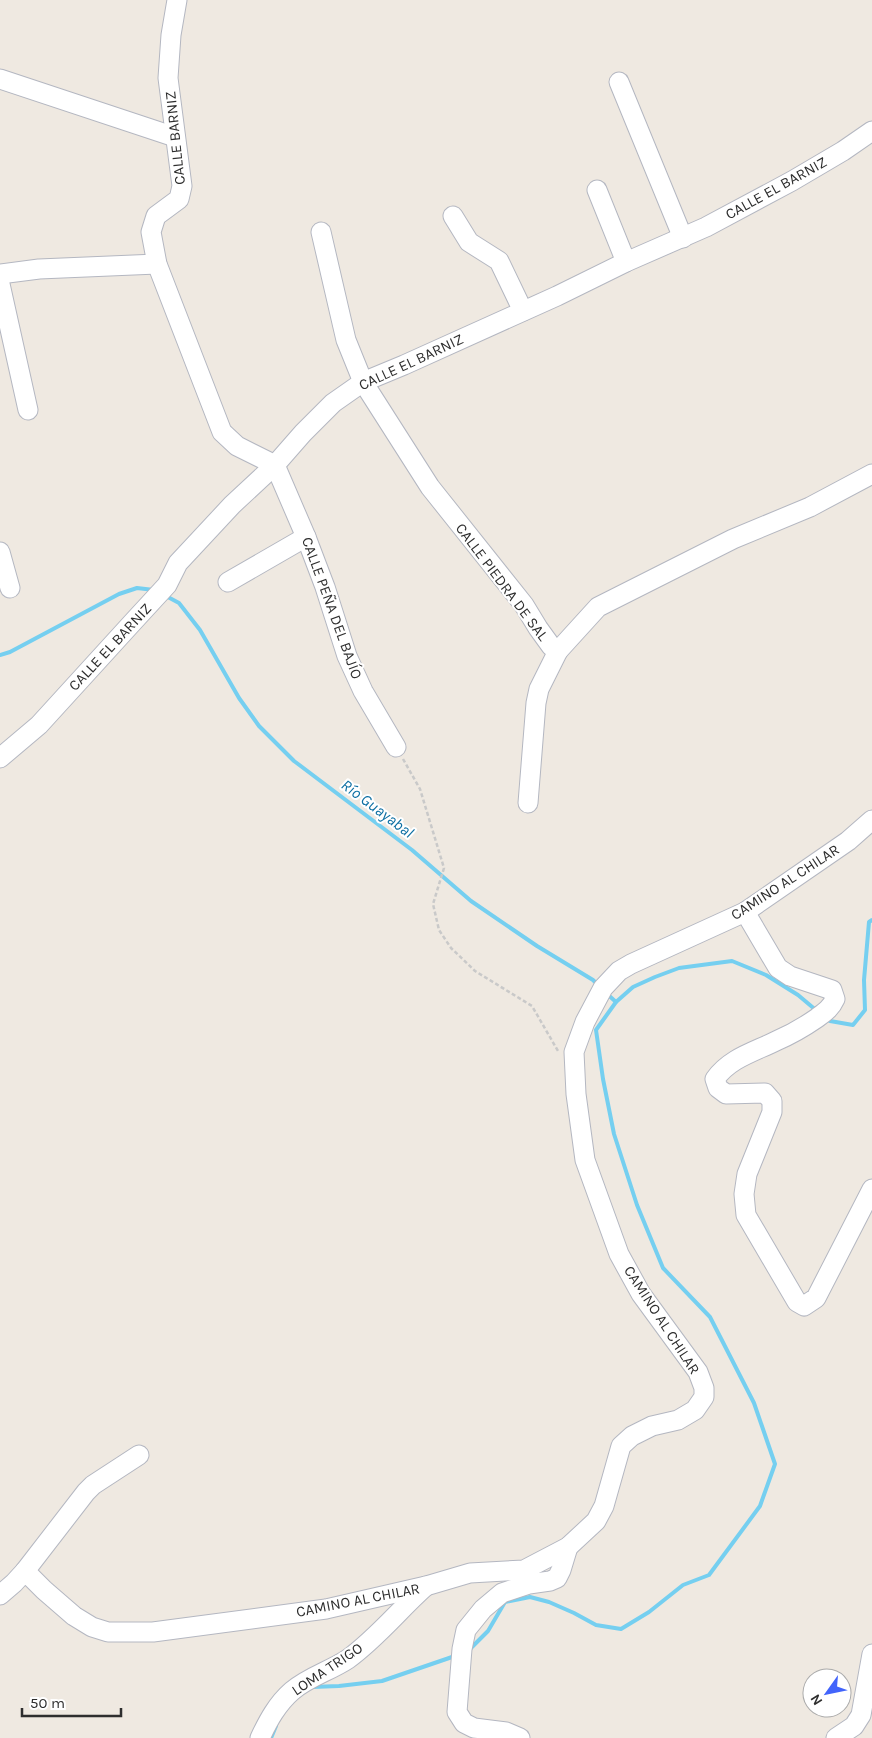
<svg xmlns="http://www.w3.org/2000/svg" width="872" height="1738" font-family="Karla,sans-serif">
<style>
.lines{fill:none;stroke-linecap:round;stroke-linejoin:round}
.stream{stroke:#75cff0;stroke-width:4}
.minor-casing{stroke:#b4b7c1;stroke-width:21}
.path{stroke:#c9c9c9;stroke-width:2.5;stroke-dasharray:4 2.5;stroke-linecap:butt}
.minor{stroke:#fff;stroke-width:19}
.labels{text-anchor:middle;stroke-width:4;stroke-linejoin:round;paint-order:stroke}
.street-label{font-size:15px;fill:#2e2e2e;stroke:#fff}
.water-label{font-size:16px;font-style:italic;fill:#0d6fa3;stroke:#fff}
</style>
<rect width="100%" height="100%" fill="#efe9e1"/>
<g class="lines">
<g class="stream">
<path d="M166,596L179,603L200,630L239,698L259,726L294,761L412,850L471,901L537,946L593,980L599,986"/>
<path d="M0,655L10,652L119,594L137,588L154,590"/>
<path d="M606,993L616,1002"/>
<path d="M830,1021L853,1025L865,1010L864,980L869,922L872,920"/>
<path d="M468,1651L488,1631L505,1602L530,1597L549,1602L574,1613L596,1625L621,1629L649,1612L683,1585L709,1575L760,1506L775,1464L754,1403L710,1317L663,1268L637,1205L614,1134L603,1079L596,1030L616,1002L633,987L655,977L679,968L732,961L766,975L798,995L817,1011"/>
<path d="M312,1687L339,1686L382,1681L455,1656"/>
<path d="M271,1738L276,1726"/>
</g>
<g class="minor-casing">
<g id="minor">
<path d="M177,0L171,35L168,78L182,186L179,199L156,216L151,232L157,264L222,432L237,446L275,465"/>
<path d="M0,79L175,137"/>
<path d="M619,82L683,238"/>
<path d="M597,190L626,262"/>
<path d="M453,216L469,242L499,261L523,311"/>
<path d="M321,232L346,340L363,382L430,487L524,605L538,628L551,646L558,651L598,607L733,539L810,507L872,474"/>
<path d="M0,274L39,269L157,264"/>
<path d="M0,284L28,410"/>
<path d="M275,465L306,537L325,587L347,656L363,691L396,747"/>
<path d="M0,552L10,588"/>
<path d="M228,582L306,537"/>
<path d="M0,758L39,725L132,623L167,585L178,563L232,505L275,465L303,433L333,403L363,382L404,365L557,296L626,262L706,227L792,181L843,151L872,131"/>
<path d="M528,803L536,703L539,689L558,651"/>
<path d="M745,912L778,968L790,976L832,990L835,999C831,1008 825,1012 817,1018C804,1027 790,1035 776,1041C754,1052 730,1058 715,1079L718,1088L726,1094L765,1093L772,1101V1112L747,1174L744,1194L746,1215L797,1302L804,1306L816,1298L872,1189"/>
<path d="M25,1571L86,1492L93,1485L139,1455"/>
<path d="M0,1595L14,1583L25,1571L44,1590L74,1616L92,1627L108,1632H153L326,1609L426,1586L470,1573L524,1570L568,1547L596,1521L604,1506L621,1446L632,1436L652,1426L678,1420L695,1410L704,1397V1388L698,1372L641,1294L619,1254L585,1160L576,1094L574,1052L585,1022L603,988L619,971L631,964L745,912L848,841L872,820"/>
<path d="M260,1738C268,1721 277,1704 292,1691C308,1677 330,1671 348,1659C377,1638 399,1610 426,1586"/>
<path d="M520,1738L506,1732L474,1728L464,1723L457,1712L462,1649L466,1630L483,1609L502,1593L529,1584L550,1581L557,1578L561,1570L568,1547"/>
<path d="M836,1738L854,1726L861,1715L872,1654"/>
</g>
</g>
<path class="path" d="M403,759L420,789L444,868L433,904L439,930L451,948L475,971L532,1006L558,1051"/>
<use href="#minor" class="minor"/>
</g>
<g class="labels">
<g class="street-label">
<text transform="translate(175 138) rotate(-96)" y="5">CALLE BARNIZ</text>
<text transform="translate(776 188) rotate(-29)" y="5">CALLE EL BARNIZ</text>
<text transform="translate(411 362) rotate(-25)" y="5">CALLE EL BARNIZ</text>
<text transform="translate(502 582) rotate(53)" y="5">CALLE PIEDRA DE SAL</text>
<text transform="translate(332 608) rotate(70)" y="5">CALLE PEÑA DEL BAJÍO</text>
<text transform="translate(110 647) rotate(-47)" y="5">CALLE EL BARNIZ</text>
<text transform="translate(785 882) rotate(-33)" y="5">CAMINO AL CHILAR</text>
<text transform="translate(662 1320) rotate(57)" y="5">CAMINO AL CHILAR</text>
<text transform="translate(358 1600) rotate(-11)" y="5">CAMINO AL CHILAR</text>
<text transform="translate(327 1669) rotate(-34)" y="5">LOMA TRIGO</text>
</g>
<g class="water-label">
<text transform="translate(378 808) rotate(37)" y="6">Río Guayabal</text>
</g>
</g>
<g transform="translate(827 1693) rotate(237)"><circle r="24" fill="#ffffff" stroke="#ababab"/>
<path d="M0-4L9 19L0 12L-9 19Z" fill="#4264fb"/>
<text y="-8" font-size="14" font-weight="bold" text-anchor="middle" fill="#2e2e2e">N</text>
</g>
<path d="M22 1708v8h99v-8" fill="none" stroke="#2e2e2e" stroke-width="2.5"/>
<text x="30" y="1708" font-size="15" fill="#2e2e2e" stroke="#ffffff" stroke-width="4" paint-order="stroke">50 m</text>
</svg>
